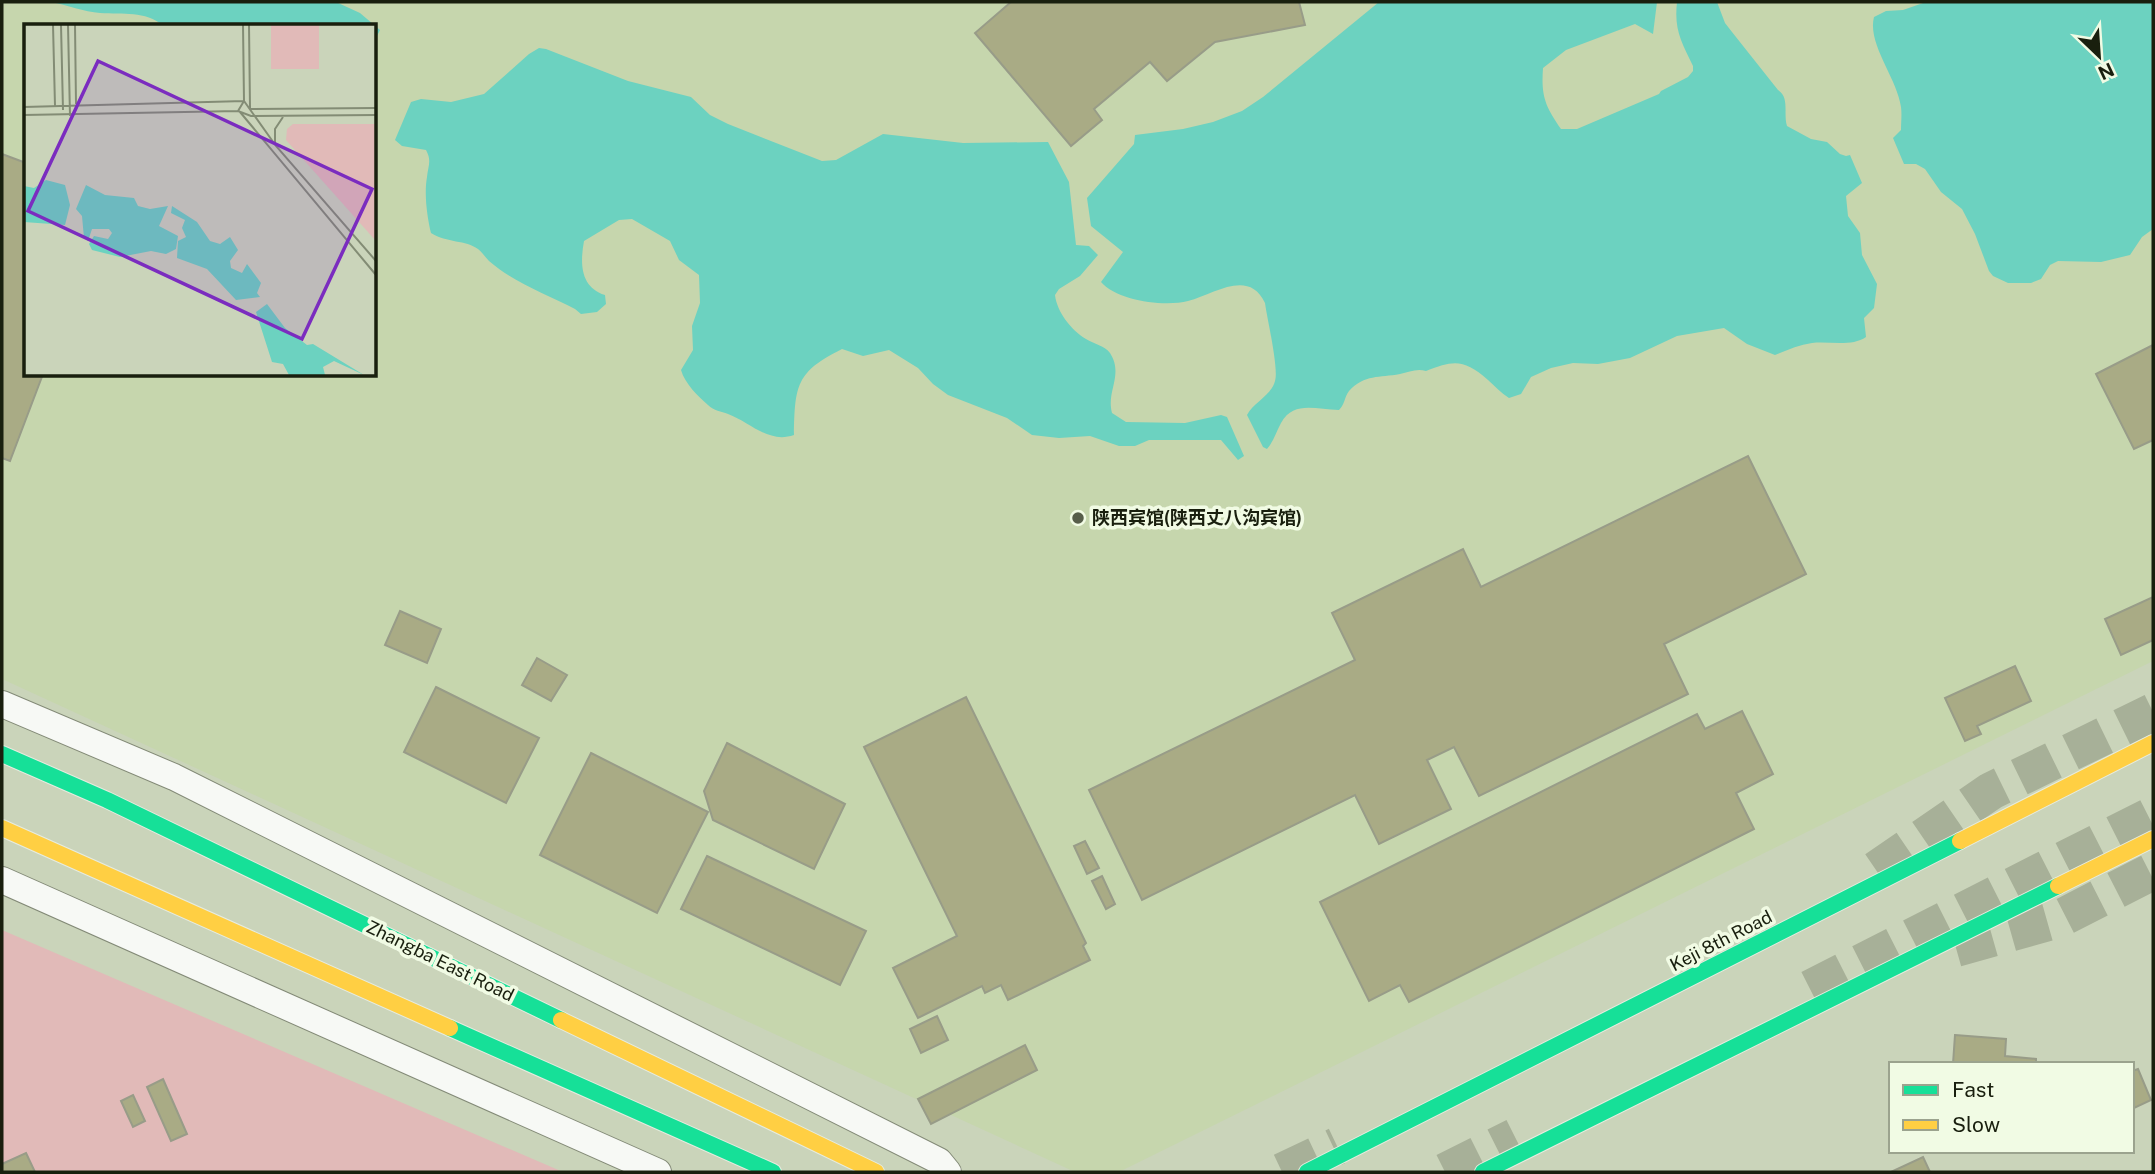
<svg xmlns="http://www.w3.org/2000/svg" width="2155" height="1174" font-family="'Public Sans','Noto Sans SC',sans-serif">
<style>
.built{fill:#c6d6ad;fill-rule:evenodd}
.green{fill:#e1bab8}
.water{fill:#6cd2c0}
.building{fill:#a9ab85;stroke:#989c88;stroke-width:2}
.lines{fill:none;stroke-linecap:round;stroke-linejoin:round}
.highway-tunnel{stroke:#a7b098;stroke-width:38;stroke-dasharray:38 19;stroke-linecap:butt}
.street-casing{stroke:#838a77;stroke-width:28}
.fast-casing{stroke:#e7ece0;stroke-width:18}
.slow-casing{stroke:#e7ece0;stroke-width:18}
.street{stroke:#f7f9f5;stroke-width:26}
.fast{stroke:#16e098;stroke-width:16}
.slow{stroke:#ffcf43;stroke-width:16}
.poi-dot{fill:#575e4a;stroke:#f1fbe4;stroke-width:2.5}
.labels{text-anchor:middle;stroke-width:7;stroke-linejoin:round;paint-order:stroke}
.poi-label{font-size:18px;font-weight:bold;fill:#191f0e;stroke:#f1fbe4;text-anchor:start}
.street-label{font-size:18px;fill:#191f0e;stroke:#f1fbe4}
.inset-road{fill:none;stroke:#838c75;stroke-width:2}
.view{fill:#7b2cbf;fill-opacity:0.15;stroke:#7b2cbf;stroke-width:3.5}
.inset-edge{fill:none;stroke:#191f0e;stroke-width:3.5}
</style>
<rect width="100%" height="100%" fill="#cad4ba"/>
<path class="built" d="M2,2H2153V661L1119,1172H1075L2,679ZM26,26H374V374H26Z"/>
<path class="green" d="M2,930L563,1172H2Z"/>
<g class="water">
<path d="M51,2H336L360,13L380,30L375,40L374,26H164C144,10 124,15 100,13C84,12 67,5 51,2Z"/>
<path d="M1379,2H1657L1653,34L1635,24L1566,50L1543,68C1541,96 1545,106 1561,129H1577L1659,94L1661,91L1688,77L1693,71V66C1681,41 1674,30 1677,2H1717L1725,23L1732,32L1778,90C1790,98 1783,113 1787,126L1811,139L1827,142L1840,154L1846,156L1850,155L1862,183L1846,196L1848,216L1860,233L1862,255L1877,284L1874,308L1864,318L1866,337C1852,347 1829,341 1812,343C1799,345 1787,350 1775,355L1747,344L1724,328L1677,336L1630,358L1598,364L1573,363L1551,368L1531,377L1521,394L1509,398C1501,393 1495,386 1488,380C1464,359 1454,360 1426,371C1417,368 1409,372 1400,374C1379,378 1365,374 1349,391C1344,398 1345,404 1339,410C1316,410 1294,400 1281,423C1276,432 1274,441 1267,449L1263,447L1247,415C1254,402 1271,396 1275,381C1279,369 1267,318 1265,303C1249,268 1214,294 1188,301C1165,307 1117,301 1101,282L1123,252L1091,226L1087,198L1134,144L1135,135L1183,129L1213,122L1242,111L1263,97Z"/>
<path d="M1926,2H2153V229L2142,237L2130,255L2101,262L2058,261L2050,265L2041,279L2031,283H2008L1993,276L1989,271L1975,234L1962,209L1941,192L1925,169L1916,164H1904L1893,138L1901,130C1901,123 1902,114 1901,107C1897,78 1867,44 1874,17L1886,11L1903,10Z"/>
<path d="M539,48L546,49L628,81L691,97L710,115L728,124L822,161L836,160L883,134L963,143L1048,142L1069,182L1076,245L1089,246L1098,255L1080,276L1059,289L1055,295C1057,312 1071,330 1086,339C1094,344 1105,346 1110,353C1124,375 1106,391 1112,413L1126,422L1185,423L1221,415L1227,417L1244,456L1238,460L1221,440H1149L1135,446H1119L1090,436L1059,438L1032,435L1007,418L948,395L933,384L918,368L889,350L863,356L842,349C796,372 795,385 794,435C768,444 750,422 728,414C721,411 714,411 708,405C698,396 685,384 681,370L693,350L692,326L700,303L699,275L679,260L670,241L632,219L619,220L584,241C580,263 580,287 605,295L606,304L597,312L581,314L575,309C546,294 513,282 489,261C485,257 482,252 478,249C466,240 447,243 431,233C427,216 424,194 427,177C428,166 432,161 426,150L402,146L395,140L411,102L421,99L451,102L484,94L529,54Z"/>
</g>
<g class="building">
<path d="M1011,2H1299L1305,25L1215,42L1167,81L1150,62L1094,109L1102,120L1071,146L975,33Z"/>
<path d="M2,154L26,163V374H43L10,461L2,458Z"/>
<path d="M2153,345V440L2134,449L2096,374Z"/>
<path d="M1748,456L1806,574L1664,644L1688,694L1479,796L1454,747L1427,760L1451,809L1379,844L1355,795L1142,900L1089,790L1355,660L1332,613L1463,549L1481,587Z"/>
<path d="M2153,597V640L2121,655L2105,619Z"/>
<path d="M400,611L441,629L427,663L385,645Z"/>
<path d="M537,658L567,675L551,701L522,685Z"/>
<path d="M2015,666L2031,701L1977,726L1981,734L1965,741L1945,698Z"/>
<path d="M436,687L539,738L506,803L404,752Z"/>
<path d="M966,697L1086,943L1083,946L1090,960L1008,1000L1001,985L985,993L982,986L918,1018L893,968L957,936L864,747Z"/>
<path d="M1742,711L1773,774L1736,793L1754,829L1409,1002L1400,985L1369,1001L1320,902L1697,714L1705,729Z"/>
<path d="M727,743L845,804L814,869L713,820L704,791Z"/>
<path d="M591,753L708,812L657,913L540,855Z"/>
<path d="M1085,841L1099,868L1087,874L1074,846Z"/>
<path d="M707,856L866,931L840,985L681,909Z"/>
<path d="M1102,876L1115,904L1106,909L1092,881Z"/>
<path d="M937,1016L948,1040L921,1053L910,1029Z"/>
<path d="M1955,1035L2006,1039L2005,1056L2036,1059V1064H1953Z"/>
<path d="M1025,1045L1037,1070L931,1124L918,1099Z"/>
<path d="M2138,1069L2151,1100L2132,1109V1071Z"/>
<path d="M163,1079L187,1134L171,1141L147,1087Z"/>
<path d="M133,1095L145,1121L133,1127L121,1101Z"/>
<path d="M26,1153L35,1172H2V1164Z"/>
<path d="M1923,1157L1930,1172H1891Z"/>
</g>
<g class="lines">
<g class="highway-tunnel">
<path d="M1876,870L1991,791L2153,712"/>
<path d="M1956,948L2059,919L2153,871"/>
<path d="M1810,989L2153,815"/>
<path d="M1282,1172L1337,1146"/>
<path d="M1445,1172L1515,1137"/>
</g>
<g class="street-casing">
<g id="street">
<path d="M2,704L174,777L939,1161L948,1172"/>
<path d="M2,880L658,1172"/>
</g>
</g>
<g class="fast-casing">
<g id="fast">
<path d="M2,754L107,800L561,1020"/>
<path d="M450,1028L773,1172"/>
<path d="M1307,1172L1960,841"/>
<path d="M1483,1172L2058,886"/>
</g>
</g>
<g class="slow-casing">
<g id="slow">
<path d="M2,828L450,1028"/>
<path d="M1960,841L2153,743"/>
<path d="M2058,886L2153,839"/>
<path d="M561,1020L876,1172"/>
</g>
</g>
<use href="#street" class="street"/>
<use href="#fast" class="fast"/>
<use href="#slow" class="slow"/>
</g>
<circle class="poi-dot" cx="1078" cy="518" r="7"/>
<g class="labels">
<g class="poi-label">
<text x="1092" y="524">陕西宾馆(陕西丈八沟宾馆)</text>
</g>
<g class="street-label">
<text transform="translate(1721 941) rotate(-27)" y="6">Keji 8th Road</text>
<text transform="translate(440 961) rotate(26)" y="6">Zhangba East Road</text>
</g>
</g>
<g transform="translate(24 24)">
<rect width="352" height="352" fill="#cad4ba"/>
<path d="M247,1H295V45H247ZM269,100H352V217L262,116L263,105Z" fill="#e1bab8"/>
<path d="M22,156L41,161L46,181L41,201L0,198V162L10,164ZM62,161L81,171L110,174L114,182L126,185L144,182L135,202L154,212L152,225L142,230L127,227L96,233L68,226L65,220L70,212L84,215L88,209L85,205H68L64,217L60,214L58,192L52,185ZM148,182L173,198L186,217L196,220L206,213L214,226L206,237L207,244L218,249L223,240L237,259L233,269L236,273L212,276L183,245L153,234L154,217L162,213L158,204L161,196L147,189ZM243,280L261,304L283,321L289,320L340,351L310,337L299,343L301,351H265L259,340L248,338L232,288Z" fill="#6cd2c0"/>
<path class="inset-road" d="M29,1L31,82M37,1L39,86M44,1L46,92M51,1L52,80M225,1L226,84M0,83L220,77L252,122L352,237M226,85L352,84M214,87L220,77L219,1M216,88L352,251M0,91L214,87L227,92L352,91M251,121V105L259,93"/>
<path class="view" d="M74,37L348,165L278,315L4,187Z"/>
<rect width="352" height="352" class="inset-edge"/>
</g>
<rect width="2155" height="1174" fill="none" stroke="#191f0e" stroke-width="7"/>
<rect x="1889" y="1062" width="245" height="91" fill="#f1fbe4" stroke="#9ba38e" stroke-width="2"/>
<rect x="1903" y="1085" width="35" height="10" fill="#16e098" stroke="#9ba38e" stroke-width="2"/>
<text x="1952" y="1097" font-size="21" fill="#191f0e">Fast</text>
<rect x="1903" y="1120" width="35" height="10" fill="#ffcf43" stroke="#9ba38e" stroke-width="2"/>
<text x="1952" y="1132" font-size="21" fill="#191f0e">Slow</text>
<g transform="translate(2099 56) rotate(155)" stroke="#f1fbe4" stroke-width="5" paint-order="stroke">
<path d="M0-5L12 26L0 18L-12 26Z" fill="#191f0e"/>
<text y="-10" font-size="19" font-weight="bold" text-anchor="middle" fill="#191f0e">N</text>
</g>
</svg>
